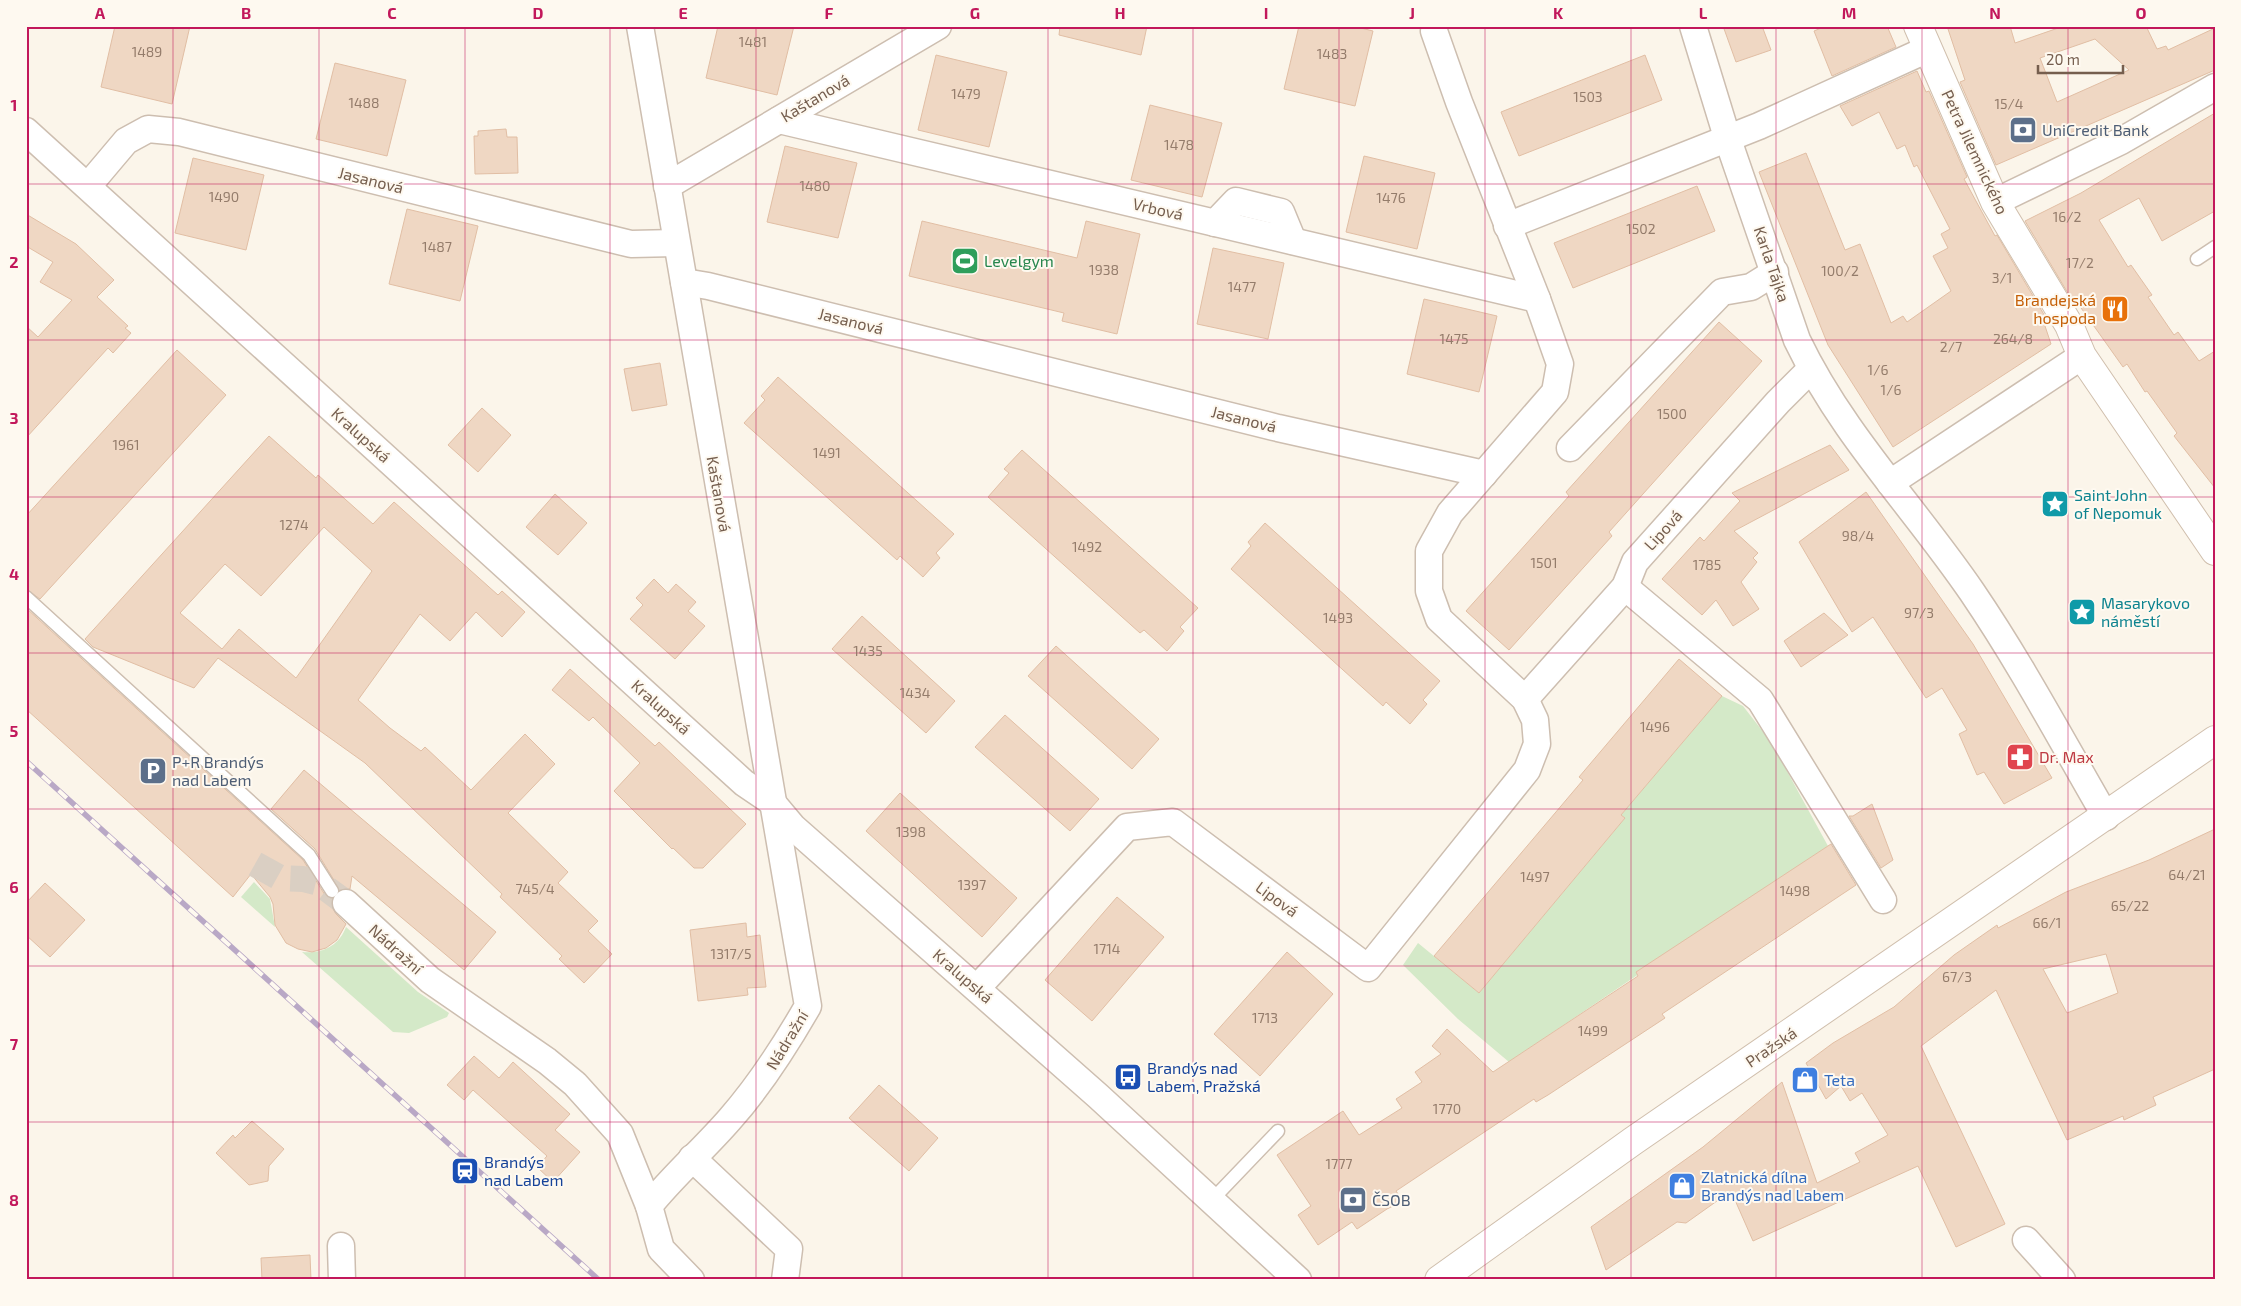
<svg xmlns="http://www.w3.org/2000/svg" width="2241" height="1306" font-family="'Exo 2',sans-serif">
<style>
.green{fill:#d4e9c8}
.building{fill:#efd7c3;stroke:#e1bea4;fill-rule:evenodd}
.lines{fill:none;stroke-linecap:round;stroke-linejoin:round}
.street-tunnel{stroke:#dacfc3;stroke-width:26;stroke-dasharray:26 13;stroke-linecap:butt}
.lane-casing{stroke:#cdbeb0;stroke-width:15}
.street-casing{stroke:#cdbeb0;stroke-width:29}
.secondary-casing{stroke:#d0bfad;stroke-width:30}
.lane{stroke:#fff;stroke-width:12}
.street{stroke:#fff;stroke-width:26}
.secondary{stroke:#fff;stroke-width:28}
.rail-casing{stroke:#b9a8c6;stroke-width:5.5}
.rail{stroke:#fef9f0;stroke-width:4;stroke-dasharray:11;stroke-linecap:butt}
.grid{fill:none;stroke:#c2185b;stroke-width:1;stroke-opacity:0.55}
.labels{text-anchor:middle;stroke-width:4;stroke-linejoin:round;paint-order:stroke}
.number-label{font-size:14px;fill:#947c6b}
.street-label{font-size:16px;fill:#755e4e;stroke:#fef9f0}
.service-label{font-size:16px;fill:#4e5e75;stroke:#fef9f0;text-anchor:start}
.leisure-label{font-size:16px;fill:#27864d;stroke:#fef9f0;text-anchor:start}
.food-label{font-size:16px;fill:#c56008;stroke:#fef9f0;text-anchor:end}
.culture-label{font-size:16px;fill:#0d838f;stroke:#fef9f0;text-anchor:start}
.health-label{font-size:16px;fill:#be3a42;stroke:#fef9f0;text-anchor:start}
.transit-label{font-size:16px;fill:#164399;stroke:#fef9f0;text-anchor:start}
.shop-label{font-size:16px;fill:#366cbe;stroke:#fef9f0;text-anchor:start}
.neatline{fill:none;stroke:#c2185b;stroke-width:2}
.grid-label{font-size:16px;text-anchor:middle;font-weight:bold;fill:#c2185b}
</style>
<rect width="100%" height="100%" fill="#fbf5ea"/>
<g class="green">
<path d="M1722,696L1743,706L1771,742L1828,846L1509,1062L1458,1019L1403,965L1418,943L1479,993L1625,818L1621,815Z"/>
<path d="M254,882L270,899L275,927L241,897Z"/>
<path d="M346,927L418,992L449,1013L447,1017L409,1033L393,1032L302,952C322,954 339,946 346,927Z"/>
</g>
<g class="building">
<path d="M115,26H190L172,104L101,87Z"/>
<path d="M718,26H794L777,95L706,78Z"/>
<path d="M1060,26H1147L1141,55L1059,35Z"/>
<path d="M1299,26H1353L1373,31L1355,106L1284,89Z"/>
<path d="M1723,26H1762L1771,50L1736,62Z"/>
<path d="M1826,26H1887L1896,47L1832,76L1814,31Z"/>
<path d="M1947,26H2010L2015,43L2064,26H2146L2157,49L2166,46L2168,50L2215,28V70L1996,165L1960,82L1965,80ZM2095,39L2129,70L2057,102L2040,58Z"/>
<path d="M936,55L1007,72L989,147L918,130Z"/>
<path d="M1645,55L1662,100L1519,156L1501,112Z"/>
<path d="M335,63L406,80L387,156L316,139Z"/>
<path d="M1917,71L1926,92L1929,91L1967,177L1964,179L1995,236L1997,235L2046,318L2043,320L2051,344L1893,447L1828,345L1759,172L1806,153L1845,250L1860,244L1891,323L1903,316L1907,322L1951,291L1933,256L1948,248L1941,234L1950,229L1917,165L1914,167L1905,145L1897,149L1879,112L1852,126L1840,106Z"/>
<path d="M1150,105L1222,123L1202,197L1131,180Z"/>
<path d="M2215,113V211L2162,241L2139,198L2099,220L2128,267L2131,265L2152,295L2148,297L2174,335L2178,332L2199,361L2215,351V488L2174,436L2177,433L2147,391L2145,392L2127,364L2123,367L2074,298L2072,300L2025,221L2081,193Z"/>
<path d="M506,129L507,137H517L518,173L475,174L474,136H478V131Z"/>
<path d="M785,146L857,163L838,238L767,222Z"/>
<path d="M1364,156L1435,173L1417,249L1346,232Z"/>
<path d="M193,158L264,175L246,250L175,233Z"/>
<path d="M1697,186L1715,231L1573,288L1554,243Z"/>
<path d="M407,209L478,226L460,301L389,284Z"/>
<path d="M26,214L76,244L114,280L97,297L128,326L125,328L131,333L113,353L108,348L26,438V326L38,337L72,300L40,282L53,262L26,246Z"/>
<path d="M922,221L1077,258L1086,221L1140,234L1117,334L1062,321L1064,313L909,276Z"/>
<path d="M1213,248L1284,263L1268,339L1197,324Z"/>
<path d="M1424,299L1497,316L1479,392L1407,374Z"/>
<path d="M1719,322L1762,361L1609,532L1612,536L1509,650L1466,611L1569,496L1566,492Z"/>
<path d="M177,350L226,395L40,599L26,589V516Z"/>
<path d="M660,363L667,405L632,411L624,369Z"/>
<path d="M778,377L954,534L936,553L940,558L923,577L900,556L897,560L744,423L765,400L761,396Z"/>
<path d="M482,408L511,435L478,472L448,445Z"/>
<path d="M269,436L316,478L318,475L373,524L394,502L498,595L502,591L525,612L502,637L476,612L450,641L420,614L358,700L390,728L421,751L425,747L471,790L525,734L555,764L508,813L568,872L558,883L598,921L588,931L612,954L584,983L559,959L562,956L500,897L502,894L365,763L218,658L194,688L93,647L85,639ZM324,527L372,571L296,678L239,629L222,649L180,613L225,564L261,596Z"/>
<path d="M1830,445L1849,470L1734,531L1758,553L1753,558L1757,562L1741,582L1759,609L1733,626L1716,600L1702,615L1662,579L1700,537L1704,541L1740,501L1732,493Z"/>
<path d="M1022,450L1198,608L1180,627L1184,631L1167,651L1144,630L1140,633L988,497L1009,473L1004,469Z"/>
<path d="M1866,492L1973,644L2052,778L2004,804L1984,772L1977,775L1959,734L1967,730L1942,688L1926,698L1873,617L1852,632L1799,542Z"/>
<path d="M555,494L587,523L558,555L526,527Z"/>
<path d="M1265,523L1440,681L1423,700L1427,704L1410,724L1386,702L1383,706L1231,569L1251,546L1248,542Z"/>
<path d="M654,579L668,593L676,584L696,602L688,611L705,626L675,659L630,619L643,605L636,598Z"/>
<path d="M26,608L303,860L325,895L332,899V907L336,914L346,924L337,940L326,948L312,952L298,949L286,943L275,925L273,904L270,897L251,874L233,897L26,709Z"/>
<path d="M1824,613L1848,635L1801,667L1784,641Z"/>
<path d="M862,616L955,701L926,733L832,649Z"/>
<path d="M1056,646L1159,739L1132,769L1028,676Z"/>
<path d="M1679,659L1722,696L1621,815L1625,818L1479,993L1434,956L1583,780L1579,777Z"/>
<path d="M570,669L655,746L659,742L746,824L703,868H694L673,848L672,849L614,791L640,763L593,717L589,721L552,690Z"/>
<path d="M1005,715L1099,799L1070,831L975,747Z"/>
<path d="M304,770L496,932L464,970L352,876L350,889L340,890L315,849L271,809Z"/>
<path d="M900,793L1017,898L982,937L866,831Z"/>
<path d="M1872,804L1893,860L1881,868L1849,816H1853Z"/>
<path d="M2215,829V1069L2153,1097L2156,1105L2124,1120L2123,1116L2067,1140L1996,990L1921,1046L2005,1224L1956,1247L1918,1166L1753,1241L1731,1191L1686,1223L1677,1222L1606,1270L1591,1227L1703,1147L1782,1082L1817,1183L1860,1162L1855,1153L1888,1135L1862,1093L1850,1101L1841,1086L1826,1099L1806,1063L1833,1043L1894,1007L1954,955L1997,925L1998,928L2066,892L2149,860ZM2106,954L2118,993L2067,1013L2043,969Z"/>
<path d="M1831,844L1856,885L1662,1014L1665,1018L1548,1095L1536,1102L1534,1099L1396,1191L1403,1201L1387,1209L1357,1229L1352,1222L1318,1245L1298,1215L1311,1206L1277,1155L1343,1111L1359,1135L1402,1108L1396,1099L1422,1082L1415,1072L1441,1054L1432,1046L1447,1029L1493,1072L1638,976L1636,972Z"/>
<path d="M45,883L85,920L50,957L26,935V903Z"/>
<path d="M1117,897L1164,937L1092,1021L1045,980Z"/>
<path d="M746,923L747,937L760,935L766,987L747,988L748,995L698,1001L690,930Z"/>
<path d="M1287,952L1333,994L1260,1076L1214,1034Z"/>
<path d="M474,1056L499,1078L513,1062L570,1114L555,1130L580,1152L553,1182L537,1167L547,1156L473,1090L464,1100L447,1085Z"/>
<path d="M879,1085L938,1138L909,1171L849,1118Z"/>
<path d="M252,1121L284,1149L269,1166L268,1181L249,1185L216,1153L233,1135L235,1138Z"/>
<path d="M310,1255L311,1280H262L261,1258Z"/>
</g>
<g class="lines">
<path class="street-tunnel" d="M255,864L280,878L303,879L319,883L346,903"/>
<g class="lane-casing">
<g id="lane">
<path d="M2197,259L2215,247"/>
<path d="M26,597L309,855L332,891"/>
<path d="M1210,1202L1278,1131"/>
</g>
</g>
<g class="street-casing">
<g id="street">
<path d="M640,26L808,1006C785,1046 761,1084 730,1119C704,1149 674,1175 649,1206L661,1249L691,1280"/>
<path d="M1693,26L1727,137L1797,340C1842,434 1914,507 1972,592C2021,664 2062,741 2106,817"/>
<path d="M779,120L1537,299"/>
<path d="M26,131L744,783L772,802L793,827L1098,1096L1298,1280"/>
<path d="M88,186L126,141L148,129L179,132L631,244L676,243"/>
<path d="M667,186L938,26"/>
<path d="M1995,202L2121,141L2215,87"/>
<path d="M1215,223L1236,201L1281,212L1293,241"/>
<path d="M1507,226L1759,126L1928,49"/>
<path d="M684,282L708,286L1278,428L1484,474"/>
<path d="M1570,448L1722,292L1751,287L1775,272"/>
<path d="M1890,483L2082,356"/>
<path d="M1625,587L1760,700L1883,900"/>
<path d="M1525,699L1625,587L1635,562L1778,402L1811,369"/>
<path d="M346,903L430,980L547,1061L575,1084L620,1134L649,1206"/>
<path d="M977,988L1127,827L1173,822L1368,968L1527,770L1537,744L1535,720L1525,699L1439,619L1429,591V551L1450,513L1555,392L1560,364L1537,299L1459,102L1434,31"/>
<path d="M692,1158L789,1249L785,1280"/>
<path d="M2026,1240L2062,1280"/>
<path d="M341,1246L342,1280"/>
</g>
</g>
<g class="secondary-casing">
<g id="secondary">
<path d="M1918,26L1995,202L2069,325L2082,356L2215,551"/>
<path d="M1439,1280L1633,1141L2215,740"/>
</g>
</g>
<use href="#lane" class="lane"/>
<use href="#street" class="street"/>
<use href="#secondary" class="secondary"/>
<g class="rail-casing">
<path id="rail" d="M26,761L599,1280"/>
</g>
<use href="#rail" class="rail"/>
</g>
<path class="grid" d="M173,26V1280M319,26V1280M465,26V1280M610,26V1280M756,26V1280M902,26V1280M1048,26V1280M1193,26V1280M1339,26V1280M1485,26V1280M1631,26V1280M1776,26V1280M1922,26V1280M2068,26V1280M26,184H2215M26,340H2215M26,497H2215M26,653H2215M26,809H2215M26,966H2215M26,1122H2215"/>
<defs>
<g id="bank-square" transform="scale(1.4375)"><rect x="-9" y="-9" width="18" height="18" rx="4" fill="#5c6f8a" stroke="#fef9f0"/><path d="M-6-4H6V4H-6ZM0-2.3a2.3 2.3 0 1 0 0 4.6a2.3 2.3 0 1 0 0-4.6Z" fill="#fff"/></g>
<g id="stadium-square" transform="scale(1.4375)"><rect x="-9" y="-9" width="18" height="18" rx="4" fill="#2e9e5b" stroke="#fef9f0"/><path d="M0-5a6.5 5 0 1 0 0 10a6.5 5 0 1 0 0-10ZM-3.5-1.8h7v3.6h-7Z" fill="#fff"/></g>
<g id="restaurant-square" transform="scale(1.4375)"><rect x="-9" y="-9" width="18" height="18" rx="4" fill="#e8710a" stroke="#fef9f0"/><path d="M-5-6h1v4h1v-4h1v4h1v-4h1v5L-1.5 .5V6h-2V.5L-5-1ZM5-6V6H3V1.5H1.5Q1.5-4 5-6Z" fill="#fff"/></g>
<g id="sight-square" transform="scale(1.4375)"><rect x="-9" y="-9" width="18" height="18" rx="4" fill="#0f9aa8" stroke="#fef9f0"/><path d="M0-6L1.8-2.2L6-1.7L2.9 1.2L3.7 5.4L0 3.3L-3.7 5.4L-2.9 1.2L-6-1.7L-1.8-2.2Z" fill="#fff"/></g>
<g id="pharmacy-square" transform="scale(1.4375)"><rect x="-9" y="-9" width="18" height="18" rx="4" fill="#e0444e" stroke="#fef9f0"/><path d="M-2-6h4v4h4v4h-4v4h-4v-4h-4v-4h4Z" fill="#fff"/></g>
<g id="parking-square" transform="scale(1.4375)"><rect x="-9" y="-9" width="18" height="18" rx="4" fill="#5c6f8a" stroke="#fef9f0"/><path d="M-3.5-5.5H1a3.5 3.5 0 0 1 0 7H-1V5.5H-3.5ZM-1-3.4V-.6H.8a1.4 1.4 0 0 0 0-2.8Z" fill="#fff"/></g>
<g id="bus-square" transform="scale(1.4375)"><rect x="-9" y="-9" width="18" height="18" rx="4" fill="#1a4fb4" stroke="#fef9f0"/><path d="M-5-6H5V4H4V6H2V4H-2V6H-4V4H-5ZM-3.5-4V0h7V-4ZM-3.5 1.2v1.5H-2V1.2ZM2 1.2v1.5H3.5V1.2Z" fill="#fff"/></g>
<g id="shop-square" transform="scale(1.4375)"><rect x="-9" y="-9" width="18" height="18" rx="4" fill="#3f7fe0" stroke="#fef9f0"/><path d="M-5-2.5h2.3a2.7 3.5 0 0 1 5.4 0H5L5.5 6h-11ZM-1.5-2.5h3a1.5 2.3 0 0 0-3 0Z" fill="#fff"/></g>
<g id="station-square" transform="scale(1.4375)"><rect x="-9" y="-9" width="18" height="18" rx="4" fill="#1a4fb4" stroke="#fef9f0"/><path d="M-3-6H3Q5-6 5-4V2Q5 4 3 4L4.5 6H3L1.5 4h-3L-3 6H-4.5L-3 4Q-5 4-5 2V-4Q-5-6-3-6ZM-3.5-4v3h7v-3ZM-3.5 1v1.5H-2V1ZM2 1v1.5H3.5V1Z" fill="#fff"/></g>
</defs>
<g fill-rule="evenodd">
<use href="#bank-square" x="2023" y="130"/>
<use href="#stadium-square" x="965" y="261"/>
<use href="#restaurant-square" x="2115" y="309"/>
<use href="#sight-square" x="2055" y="504"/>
<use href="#sight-square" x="2082" y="612"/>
<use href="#pharmacy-square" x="2020" y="757"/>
<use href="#parking-square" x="153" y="771"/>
<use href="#bus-square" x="1128" y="1077"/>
<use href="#shop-square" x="1805" y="1080"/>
<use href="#station-square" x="465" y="1171"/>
<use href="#shop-square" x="1682" y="1186"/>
<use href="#bank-square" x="1353" y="1200"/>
</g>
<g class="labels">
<g class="number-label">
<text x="753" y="47">1481</text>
<text x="147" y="57">1489</text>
<text x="1332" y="59">1483</text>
<text x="966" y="99">1479</text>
<text x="1588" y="102">1503</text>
<text x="364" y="108">1488</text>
<text x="2009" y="109">15/4</text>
<text x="1179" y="150">1478</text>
<text x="815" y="191">1480</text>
<text x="224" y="202">1490</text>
<text x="1391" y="203">1476</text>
<text x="2067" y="222">16/2</text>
<text x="1641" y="234">1502</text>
<text x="437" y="252">1487</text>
<text x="2080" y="268">17/2</text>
<text x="1104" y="275">1938</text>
<text x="1840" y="276">100/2</text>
<text x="2002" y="283">3/1</text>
<text x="1242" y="292">1477</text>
<text x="1454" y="344">1475</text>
<text x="2013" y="344">264/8</text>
<text x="1951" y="352">2/7</text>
<text x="1878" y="375">1/6</text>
<text x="1891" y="395">1/6</text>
<text x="1672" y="419">1500</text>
<text x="126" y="450">1961</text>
<text x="827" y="458">1491</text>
<text x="294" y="530">1274</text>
<text x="1858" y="541">98/4</text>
<text x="1087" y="552">1492</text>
<text x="1544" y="568">1501</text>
<text x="1707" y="570">1785</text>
<text x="1919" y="618">97/3</text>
<text x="1338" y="623">1493</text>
<text x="868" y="656">1435</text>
<text x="915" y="698">1434</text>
<text x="1655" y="732">1496</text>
<text x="911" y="837">1398</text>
<text x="2187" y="880">64/21</text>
<text x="1535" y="882">1497</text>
<text x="972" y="890">1397</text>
<text x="535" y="894">745/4</text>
<text x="1795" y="896">1498</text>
<text x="2130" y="911">65/22</text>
<text x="2047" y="928">66/1</text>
<text x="1107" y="954">1714</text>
<text x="731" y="959">1317/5</text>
<text x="1957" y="982">67/3</text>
<text x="1265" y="1023">1713</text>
<text x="1593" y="1036">1499</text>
<text x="1447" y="1114">1770</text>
<text x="1339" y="1169">1777</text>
</g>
<g class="street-label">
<text transform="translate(815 98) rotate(-31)" y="6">Kaštanová</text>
<text transform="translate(1975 152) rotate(65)" y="6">Petra Jilemnického</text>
<text transform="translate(371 180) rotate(14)" y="6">Jasanová</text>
<text transform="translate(1158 209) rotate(13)" y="6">Vrbová</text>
<text transform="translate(1772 264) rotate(71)" y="6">Karla Tájka</text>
<text transform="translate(851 321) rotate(14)" y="6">Jasanová</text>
<text transform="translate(1244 419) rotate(14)" y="6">Jasanová</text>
<text transform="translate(361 435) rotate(42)" y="6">Kralupská</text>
<text transform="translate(719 494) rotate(80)" y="6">Kaštanová</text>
<text transform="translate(1663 530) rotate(-48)" y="6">Lipová</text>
<text transform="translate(661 707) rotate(42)" y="6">Kralupská</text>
<text transform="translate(1277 899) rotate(36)" y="6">Lipová</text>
<text transform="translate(396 949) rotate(42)" y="6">Nádražní</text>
<text transform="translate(963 976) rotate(41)" y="6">Kralupská</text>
<text transform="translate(787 1040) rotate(-59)" y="6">Nádražní</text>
<text transform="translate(1771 1047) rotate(-34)" y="6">Pražská</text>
</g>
<g class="service-label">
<text x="2042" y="136">UniCredit Bank</text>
<text x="172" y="768">P+R Brandýs<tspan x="172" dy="18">nad Labem</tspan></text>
<text x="1372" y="1206">ČSOB</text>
</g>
<g class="leisure-label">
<text x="984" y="267">Levelgym</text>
</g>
<g class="food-label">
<text x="2096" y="306">Brandejská<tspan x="2096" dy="18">hospoda</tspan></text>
</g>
<g class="culture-label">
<text x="2074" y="501">Saint John<tspan x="2074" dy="18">of Nepomuk</tspan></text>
<text x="2101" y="609">Masarykovo<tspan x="2101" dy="18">náměstí</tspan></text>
</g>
<g class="health-label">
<text x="2039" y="763">Dr. Max</text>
</g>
<g class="transit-label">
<text x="1147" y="1074">Brandýs nad<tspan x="1147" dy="18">Labem, Pražská</tspan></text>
<text x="484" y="1168">Brandýs<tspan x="484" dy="18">nad Labem</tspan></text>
</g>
<g class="shop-label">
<text x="1824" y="1086">Teta</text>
<text x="1701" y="1183">Zlatnická dílna<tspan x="1701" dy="18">Brandýs nad Labem</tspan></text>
</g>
</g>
<rect width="2241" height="1306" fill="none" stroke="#fef9f0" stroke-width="55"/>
<path d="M2038 65v8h85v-8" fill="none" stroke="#755e4e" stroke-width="2.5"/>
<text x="2046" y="65" font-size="15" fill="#755e4e" stroke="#fef9f0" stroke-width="4" paint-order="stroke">20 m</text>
<rect x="28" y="28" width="2186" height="1250" class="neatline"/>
<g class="grid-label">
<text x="100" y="19">A</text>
<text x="246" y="19">B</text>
<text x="392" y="19">C</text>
<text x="538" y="19">D</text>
<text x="683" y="19">E</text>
<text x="829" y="19">F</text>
<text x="975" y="19">G</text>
<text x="1120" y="19">H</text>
<text x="1266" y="19">I</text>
<text x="1412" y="19">J</text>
<text x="1558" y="19">K</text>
<text x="1703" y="19">L</text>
<text x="1849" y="19">M</text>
<text x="1995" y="19">N</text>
<text x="2141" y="19">O</text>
<text x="14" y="111">1</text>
<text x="14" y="268">2</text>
<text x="14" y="424">3</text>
<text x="14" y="580">4</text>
<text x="14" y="737">5</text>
<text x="14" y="893">6</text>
<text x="14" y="1050">7</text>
<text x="14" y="1206">8</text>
</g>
</svg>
